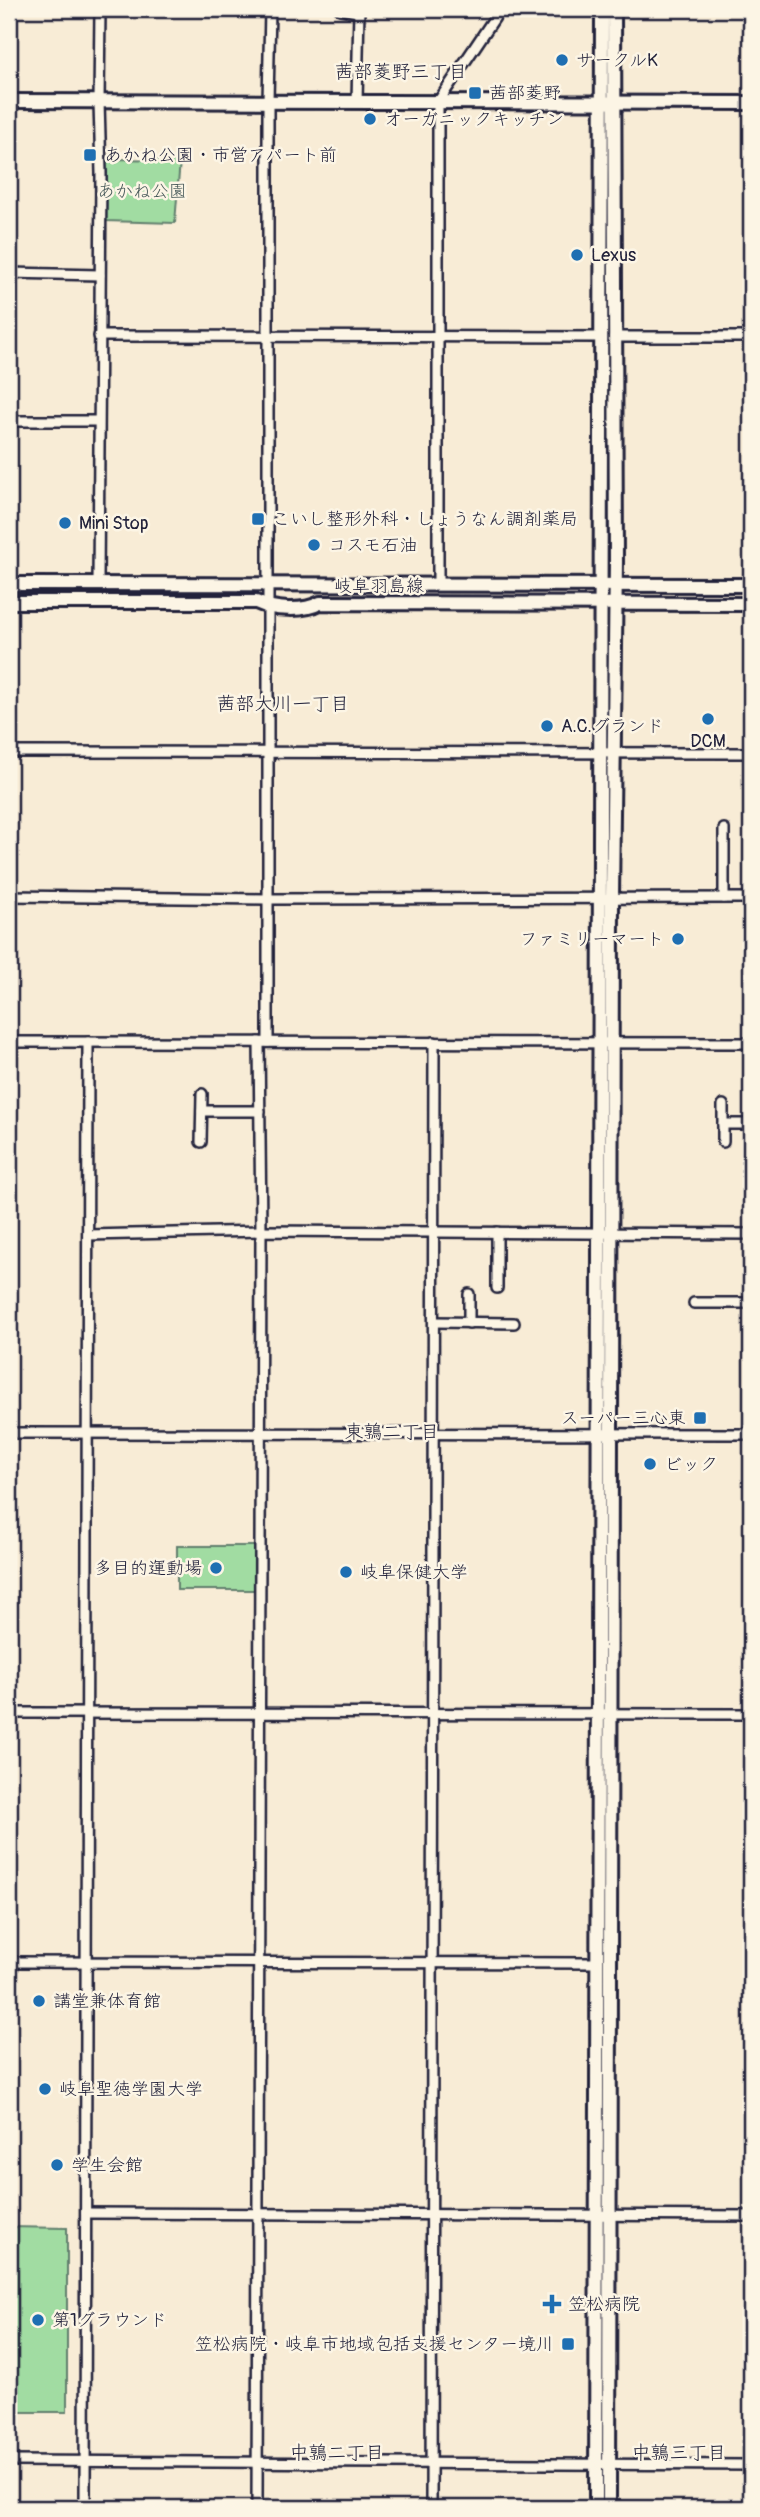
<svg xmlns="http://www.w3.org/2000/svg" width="760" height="2517" font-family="Pangolin,'Klee One',sans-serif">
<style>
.green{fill:#a1dca2;stroke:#627f6e;stroke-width:2}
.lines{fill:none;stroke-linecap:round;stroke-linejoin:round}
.street-casing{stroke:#22223b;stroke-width:14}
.secondary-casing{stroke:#22223b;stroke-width:18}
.street{stroke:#fcf5e5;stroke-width:9}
.secondary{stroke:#fcf5e5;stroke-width:12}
.poi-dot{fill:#1f6fb2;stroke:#fcf5e5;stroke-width:2.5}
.labels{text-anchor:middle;stroke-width:5;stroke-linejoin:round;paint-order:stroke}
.poi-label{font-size:18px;fill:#22223b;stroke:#fcf5e5;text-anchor:start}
.park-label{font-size:18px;fill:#485a5a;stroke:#fcf5e5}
.street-label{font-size:18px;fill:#22223b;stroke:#fcf5e5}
.neighbourhood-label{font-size:19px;fill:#22223b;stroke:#fcf5e5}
</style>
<rect width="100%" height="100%" fill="#f8ecd6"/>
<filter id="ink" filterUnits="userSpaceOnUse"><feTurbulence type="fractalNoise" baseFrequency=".0143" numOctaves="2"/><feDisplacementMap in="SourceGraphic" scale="14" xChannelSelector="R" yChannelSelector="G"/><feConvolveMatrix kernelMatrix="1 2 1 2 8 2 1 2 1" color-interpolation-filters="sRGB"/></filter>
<g filter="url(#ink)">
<g class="green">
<path d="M106,159L180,160L175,223L105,221Z"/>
<rect x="177" y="1546" width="78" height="44"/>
<path d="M9,2227L67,2228V2412H9Z"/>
</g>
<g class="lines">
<g class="street-casing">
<g id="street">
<path d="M340,9L358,12"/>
<path d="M357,102L359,9"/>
<path d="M9,273L100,275"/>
<path d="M99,336L602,337"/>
<path d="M614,337H751"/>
<path d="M9,421H98"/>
<path d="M98,584L101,173L99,102L100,9"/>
<path d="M438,585V102L495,17L497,9"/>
<path d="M9,752L751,753"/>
<path d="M724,829V898"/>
<path d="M9,896L267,899L751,898"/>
<path d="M9,1042L751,1043"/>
<path d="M268,1042V101L270,9"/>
<path d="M202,1111H260"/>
<path d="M723,1124H751"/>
<path d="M201,1142L202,1094"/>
<path d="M723,1142V1105"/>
<path d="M88,1235L261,1231L751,1234"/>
<path d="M497,1288V1232"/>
<path d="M469,1294V1323"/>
<path d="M694,1303H751"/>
<path d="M435,1322L514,1323"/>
<path d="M9,1433L751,1434"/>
<path d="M9,1713L751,1714"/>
<path d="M9,1962L598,1963"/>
<path d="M86,2213L751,2216"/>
<path d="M9,2461L751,2465"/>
<path d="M85,2508L88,1042"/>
<path d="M257,2508L261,1231L259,1042"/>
<path d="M431,2508L434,1042"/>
</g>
</g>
<g class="secondary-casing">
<g id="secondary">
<path d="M9,101L751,103"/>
<path d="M9,584L751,585"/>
<path d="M9,602H256C273,610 303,612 320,603L751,604"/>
<path d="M596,2508L602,9"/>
<path d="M609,2508L612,898L616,562L614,9"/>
</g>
</g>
<use href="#street" class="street"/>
<use href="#secondary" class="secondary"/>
</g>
</g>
<g class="poi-dot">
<circle cx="562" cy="60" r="7"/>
<rect x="468" y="86" width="14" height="14" rx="3.5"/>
<circle cx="370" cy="119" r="7"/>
<rect x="83" y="148" width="14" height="14" rx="3.5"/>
<circle cx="577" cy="255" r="7"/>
<rect x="251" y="512" width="14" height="14" rx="3.5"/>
<circle cx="65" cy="523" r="7"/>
<circle cx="314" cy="545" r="7"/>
<circle cx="708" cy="719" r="7"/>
<circle cx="547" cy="726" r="7"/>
<circle cx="678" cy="939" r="7"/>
<rect x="693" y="1411" width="14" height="14" rx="3.5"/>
<circle cx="650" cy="1464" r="7"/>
<circle cx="216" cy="1568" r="7"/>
<circle cx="346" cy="1572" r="7"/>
<circle cx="39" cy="2001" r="7"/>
<circle cx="45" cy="2089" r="7"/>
<circle cx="57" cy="2165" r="7"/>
<path d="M548.5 2293.5h7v7h7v7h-7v7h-7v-7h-7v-7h7z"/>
<circle cx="38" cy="2320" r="7"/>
<rect x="561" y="2337" width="14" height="14" rx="3.5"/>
</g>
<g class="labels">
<g class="poi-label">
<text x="576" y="66">サークルK</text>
<text x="489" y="99">茜部菱野</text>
<text x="384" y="125">オーガニックキッチン</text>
<text x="104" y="161">あかね公園・市営アパート前</text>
<text x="591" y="261">Lexus</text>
<text x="272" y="525">こいし整形外科・しょうなん調剤薬局</text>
<text x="79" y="529">Mini Stop</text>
<text x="328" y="551">コスモ石油</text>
<text x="561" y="732">A.C.グランド</text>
<text x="708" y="747" text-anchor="middle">DCM</text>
<text x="664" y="945" text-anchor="end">ファミリーマート</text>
<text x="686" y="1424" text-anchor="end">スーパー三心東</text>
<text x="664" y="1470">ビック</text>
<text x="202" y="1574" text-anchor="end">多目的運動場</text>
<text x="360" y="1578">岐阜保健大学</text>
<text x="53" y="2007">講堂兼体育館</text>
<text x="59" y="2095">岐阜聖徳学園大学</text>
<text x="71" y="2171">学生会館</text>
<text x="568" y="2310">笠松病院</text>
<text x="52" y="2326">第1グラウンド</text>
<text x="554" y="2350" text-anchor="end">笠松病院・岐阜市地域包括支援センター境川</text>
</g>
<g class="park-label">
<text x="142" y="197">あかね公園</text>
</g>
<g class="street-label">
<text x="379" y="592">岐阜羽島線</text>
</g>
<g class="neighbourhood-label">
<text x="401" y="78">茜部菱野三丁目</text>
<text x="283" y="710">茜部大川一丁目</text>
<text x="392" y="1438">東鶉二丁目</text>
<text x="337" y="2459">中鶉二丁目</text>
<text x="679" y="2459">中鶉三丁目</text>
</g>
</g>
<rect width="760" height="2517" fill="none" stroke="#fcf5e5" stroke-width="35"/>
<rect x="18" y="18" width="725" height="2482" fill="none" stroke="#22223b" stroke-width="2.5" filter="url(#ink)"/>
</svg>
